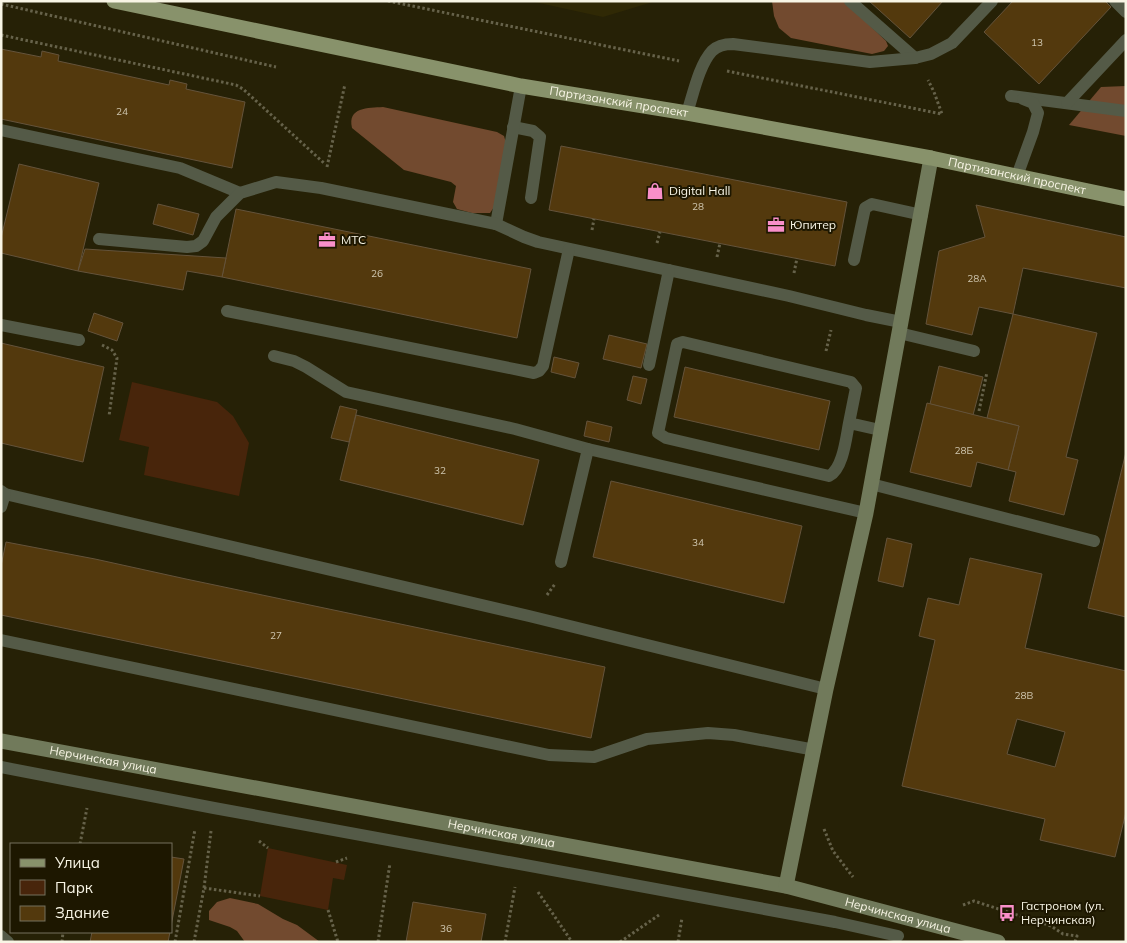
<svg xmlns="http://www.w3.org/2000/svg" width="1127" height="943" font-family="Mulish,sans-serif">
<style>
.built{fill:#302905}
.green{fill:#48250b}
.forest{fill:#724a2f}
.building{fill:#53390d;stroke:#64533b;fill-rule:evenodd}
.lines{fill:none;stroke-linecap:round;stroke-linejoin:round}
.path{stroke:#66624a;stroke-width:3;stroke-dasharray:2.5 2.5;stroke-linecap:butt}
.lane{stroke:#545a47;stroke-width:12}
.secondary{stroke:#717a5b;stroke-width:15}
.primary{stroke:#88926b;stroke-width:15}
.labels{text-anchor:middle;stroke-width:4;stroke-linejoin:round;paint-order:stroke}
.number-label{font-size:10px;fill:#cfc6af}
.street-label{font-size:12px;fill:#f8f5e5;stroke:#1d1700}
.poi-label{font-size:12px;fill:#f8f5e5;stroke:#1d1700;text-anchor:start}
</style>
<rect width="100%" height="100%" fill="#262106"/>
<path class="built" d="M530,1H656L603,17Z"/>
<g class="green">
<path d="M132,382L217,402L233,416L249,443L239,496L144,475L149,447L119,440Z"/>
<path d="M268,848L347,865L344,880L333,878L328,910L260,896Z"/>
</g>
<g class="forest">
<path d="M772,1H844L886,41L888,46L884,51L872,54L791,38L779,28L774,16Z"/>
<path d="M1126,86V136L1069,125L1101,87Z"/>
<path d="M383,107L497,132L504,136L507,146L494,207L490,213H472L457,209L453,202L456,186L451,182L404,170L352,128C347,107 368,108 383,107Z"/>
<path d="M230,898L258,904L283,919L297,925L320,942H245L237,931L230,927L209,920V911L217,902Z"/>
</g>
<g class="building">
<path d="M869,1H943L910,38Z"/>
<path d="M1013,1H1105L1111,7L1039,84L984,32Z"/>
<path d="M1,49L41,57L42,51L59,55L58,61L169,85L170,80L187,84L186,89L245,102L232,168L1,119Z"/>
<path d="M561,146L847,202L835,266L549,210Z"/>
<path d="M19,164L99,183L78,271L1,253V238Z"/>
<path d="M158,204L199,214L193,235L153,224Z"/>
<path d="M976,205L1126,237V288L1023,268L1013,314L979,307L972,335L926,324L939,251L985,237Z"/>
<path d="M236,209L531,269L517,338L222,277Z"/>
<path d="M85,249L226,258L222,277L187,271L183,290L78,271Z"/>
<path d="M94,313L123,323L117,341L88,331Z"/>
<path d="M1013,314L1097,333L1066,457L1078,460L1064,515L1009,501L1016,472L1008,470L1019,426L987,418Z"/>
<path d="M609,335L647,344L641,368L603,359Z"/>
<path d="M1,343L104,367L83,462L1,443Z"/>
<path d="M554,357L579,363L575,378L551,372Z"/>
<path d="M939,366L983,377L973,415L930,404Z"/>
<path d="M685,367L830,401L819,450L674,417Z"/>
<path d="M633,376L647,379L641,404L627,400Z"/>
<path d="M927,403L1019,426L1008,470L977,462L971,487L910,472Z"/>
<path d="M340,406L357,410L349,442L331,438Z"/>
<path d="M356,415L539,460L523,525L340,480Z"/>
<path d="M587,421L612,427L609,442L584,436Z"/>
<path d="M1126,452V617L1088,608Z"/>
<path d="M611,481L802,526L784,603L593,557Z"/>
<path d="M887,538L912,544L903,587L878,581Z"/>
<path d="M6,542L95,559L186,579L605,667L591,738L1,615V566Z"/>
<path d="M970,558L1042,574L1025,648L1126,671V812L1115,857L1040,840L1045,819L902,786L935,640L919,636L928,598L959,605ZM1017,719L1065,732L1055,767L1007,754Z"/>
<path d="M171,857L184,859L171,926Z"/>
<path d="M413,902L486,914L481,942H406Z"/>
<path d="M92,932H170L168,942H90Z"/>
</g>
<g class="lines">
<g class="path">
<path d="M388,1L679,61"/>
<path d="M1,4L276,67"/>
<path d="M1,35L236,85L243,89L325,164"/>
<path d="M727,71L942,114L934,92L928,80"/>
<path d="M327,167L345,84"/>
<path d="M592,230L594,219"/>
<path d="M657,243L660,232"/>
<path d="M717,257L720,243"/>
<path d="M794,273L797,258"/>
<path d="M102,345L112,350L117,358L109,416"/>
<path d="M826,351L831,330"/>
<path d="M979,411L987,372"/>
<path d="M547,595L555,584"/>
<path d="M824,829L833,851L853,877"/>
<path d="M259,841L268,848"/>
<path d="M80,844L87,808"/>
<path d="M336,862L347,858"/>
<path d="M204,888L260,896"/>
<path d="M538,892L572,942"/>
<path d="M963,905L974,901L1051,926L1063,934L1077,936L1075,942"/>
<path d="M328,910L338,942"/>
<path d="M62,942L63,932"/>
<path d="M175,942L195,829"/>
<path d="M194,942L204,888L211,831"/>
<path d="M378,942L390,863"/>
<path d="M505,942L515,887"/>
<path d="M620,942L659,915"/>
<path d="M678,942L682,918"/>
</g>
<g class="lane">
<path d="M850,1L915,58"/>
<path d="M1115,1L1126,12"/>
<path d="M1011,96L1126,111"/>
<path d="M1067,103L1126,40"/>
<path d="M687,113C693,95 699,65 712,51C717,46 726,44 733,44L870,62L915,58L931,54L952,43L992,1"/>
<path d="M513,127L533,131L540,137L531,198"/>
<path d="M1,130L180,168L240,193"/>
<path d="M1017,176L1033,132L1038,113L1033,103L1023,99"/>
<path d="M496,224L521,86"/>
<path d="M99,239L187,247L196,246L203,241L216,217L240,193L276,182L321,188L496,224L524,237L538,242L789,296L866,315L901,322"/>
<path d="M854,260L865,208L872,204L922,215"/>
<path d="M227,311L534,373L539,371L543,366L569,249"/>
<path d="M1,325L79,340"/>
<path d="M899,333L974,351"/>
<path d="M274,356L294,361L306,367L346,392L515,429L588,449L866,513"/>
<path d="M649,365L669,270"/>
<path d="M849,423L856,388L851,382L683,342L677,344L658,433L666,438L829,476C843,469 846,438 849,423L880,430"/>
<path d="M871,484L1094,541"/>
<path d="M1,491L5,494L529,616L826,689"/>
<path d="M1,507L5,494"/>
<path d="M561,562L588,449"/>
<path d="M1,640L549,755L594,757L647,739L708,733L734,735L815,750"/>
<path d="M1,767L214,808L835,922L898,936"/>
<path d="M1,936L8,942"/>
</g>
<g class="secondary">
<path id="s1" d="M1,741L786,886L998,942"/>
<path d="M786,886L826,689L866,513L931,158"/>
</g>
<path class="primary" id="s2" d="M114,1L521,86L687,113L931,158L1126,199"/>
</g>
<defs>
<g id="shop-bare" transform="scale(1.35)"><path d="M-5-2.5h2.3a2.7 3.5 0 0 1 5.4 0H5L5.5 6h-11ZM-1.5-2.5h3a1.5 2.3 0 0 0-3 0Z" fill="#f98fc9" stroke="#1d1700" stroke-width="2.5" paint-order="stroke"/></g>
<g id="office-bare" transform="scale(1.35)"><path d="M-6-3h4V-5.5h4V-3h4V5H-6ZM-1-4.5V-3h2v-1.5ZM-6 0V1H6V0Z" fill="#f98fc9" stroke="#1d1700" stroke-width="2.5" paint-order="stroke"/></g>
<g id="bus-bare" transform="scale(1.35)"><path d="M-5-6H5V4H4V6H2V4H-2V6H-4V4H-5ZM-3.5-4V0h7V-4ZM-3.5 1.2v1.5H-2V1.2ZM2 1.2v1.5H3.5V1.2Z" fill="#f98fc9" stroke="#1d1700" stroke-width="2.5" paint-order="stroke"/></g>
</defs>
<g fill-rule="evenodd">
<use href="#shop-bare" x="655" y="191"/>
<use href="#office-bare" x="776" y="225"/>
<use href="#office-bare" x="327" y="240"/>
<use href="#bus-bare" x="1007" y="913"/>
</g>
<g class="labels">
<g class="number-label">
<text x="1037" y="46">13</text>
<text x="122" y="115">24</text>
<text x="698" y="210">28</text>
<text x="377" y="277">26</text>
<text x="977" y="282">28А</text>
<text x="964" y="454">28Б</text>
<text x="440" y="474">32</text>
<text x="698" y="546">34</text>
<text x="276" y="639">27</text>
<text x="1024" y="699">28В</text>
<text x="446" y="932">36</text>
</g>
<g class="street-label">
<text dy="4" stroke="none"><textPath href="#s2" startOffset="515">Партизанский проспект</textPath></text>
<text dy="4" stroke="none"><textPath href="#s2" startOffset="920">Партизанский проспект</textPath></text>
<text dy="4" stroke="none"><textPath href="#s1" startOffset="104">Нерчинская улица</textPath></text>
<text dy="4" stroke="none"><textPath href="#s1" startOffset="509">Нерчинская улица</textPath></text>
<text dy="4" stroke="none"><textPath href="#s1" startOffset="914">Нерчинская улица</textPath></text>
</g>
<g class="poi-label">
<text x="669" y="195">Digital Hall</text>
<text x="790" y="229">Юпитер</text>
<text x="341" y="244">МТС</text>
<text x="1021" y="910">Гастроном (ул.<tspan x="1021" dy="14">Нерчинская)</tspan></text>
</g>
</g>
<rect width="1127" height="943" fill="none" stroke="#f8f5e5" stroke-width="5"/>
<rect x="10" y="843" width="162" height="90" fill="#1d1700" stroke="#75705c"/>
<rect x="20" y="859" width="25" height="8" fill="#88926b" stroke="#75705c"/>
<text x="55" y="868" font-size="15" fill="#f8f5e5">Улица</text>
<rect x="20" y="880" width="25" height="15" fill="#48250b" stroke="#75705c"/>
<text x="55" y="893" font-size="15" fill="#f8f5e5">Парк</text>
<rect x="20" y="906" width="25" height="15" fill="#53390d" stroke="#75705c"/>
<text x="55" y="918" font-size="15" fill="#f8f5e5">Здание</text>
</svg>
